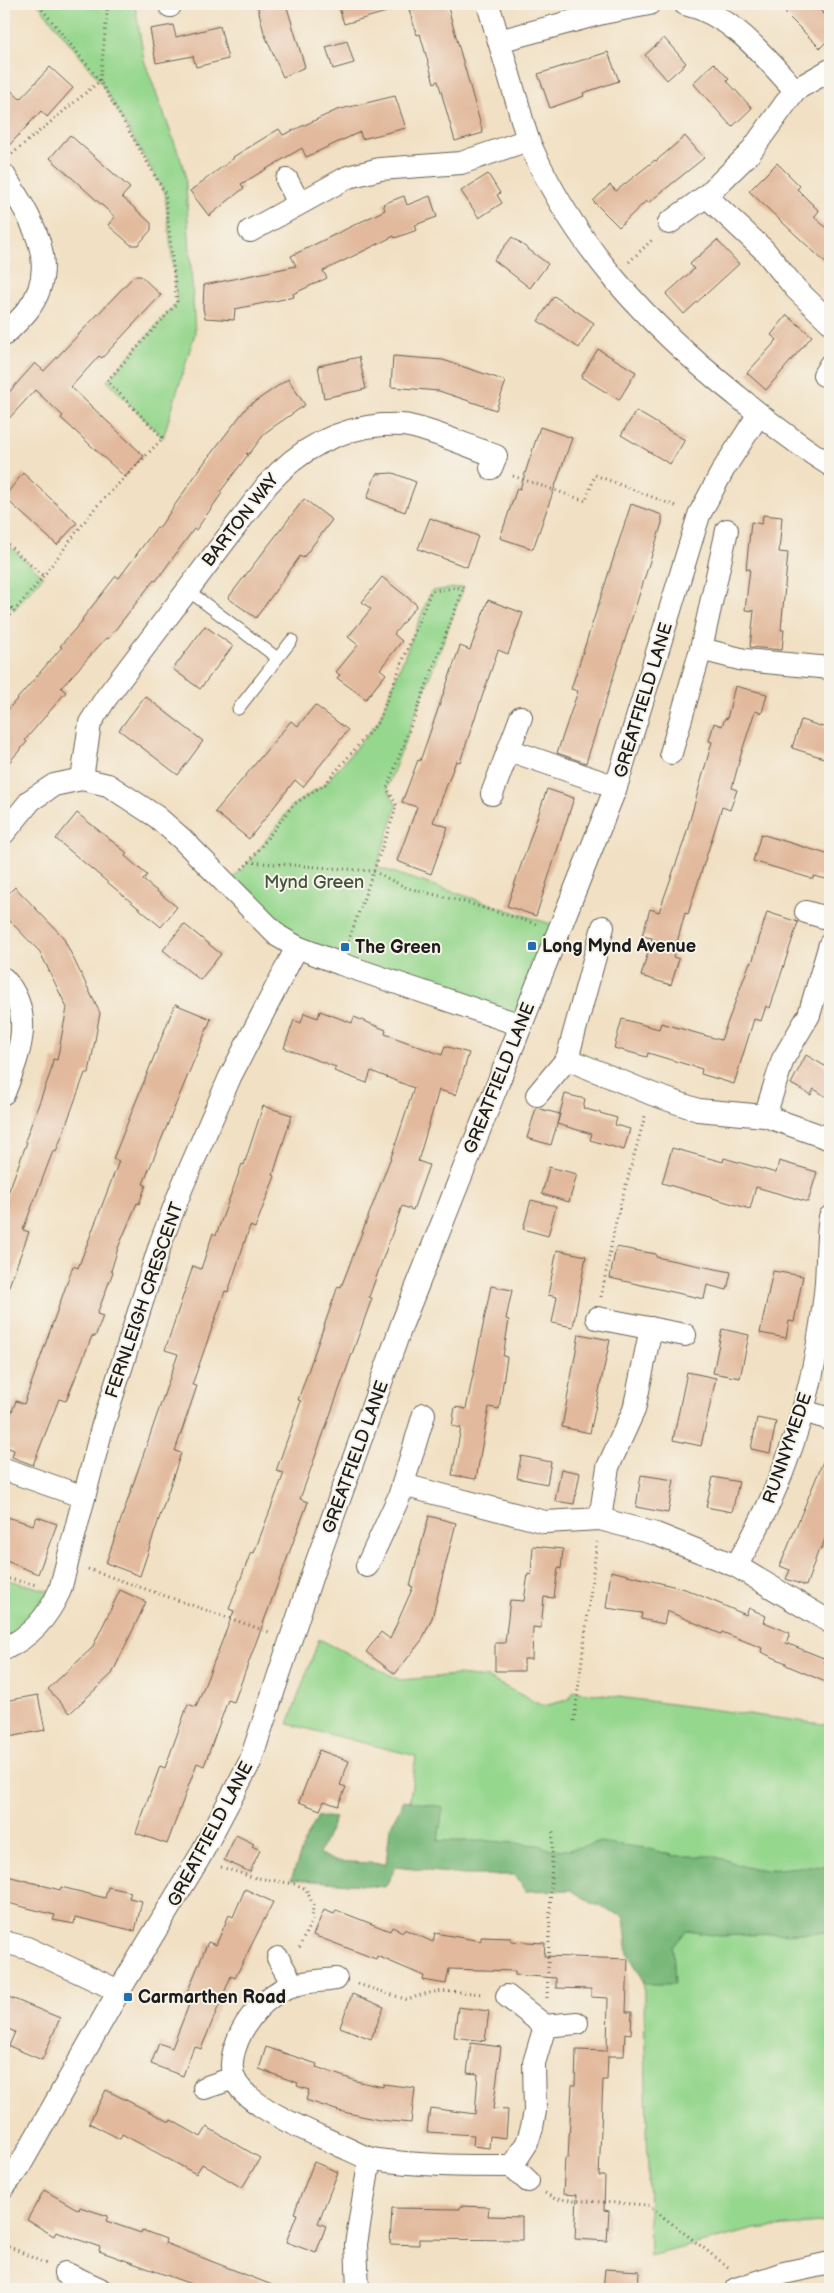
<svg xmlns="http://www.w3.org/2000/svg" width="834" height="2293" font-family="'Balsamiq Sans',sans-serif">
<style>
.green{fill:#96d78e;stroke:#597a55}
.forest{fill:#78b879;stroke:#4a6a4a}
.building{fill:#e2b99c}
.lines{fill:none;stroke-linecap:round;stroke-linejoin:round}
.lane-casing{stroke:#676156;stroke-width:13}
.street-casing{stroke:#676156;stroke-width:24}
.path{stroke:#676156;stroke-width:3;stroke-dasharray:1 4;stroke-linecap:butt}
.lane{stroke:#fff;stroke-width:11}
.street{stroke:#fff;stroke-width:22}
.poi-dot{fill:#1f6fb2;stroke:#f7f3e8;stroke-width:2}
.labels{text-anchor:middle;stroke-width:4;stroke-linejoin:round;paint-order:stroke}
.street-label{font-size:18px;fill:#1c1c1c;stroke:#f7f3e8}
.park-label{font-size:18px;fill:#41543e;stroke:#f7f3e8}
.poi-label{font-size:18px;font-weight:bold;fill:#1c1c1c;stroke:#f7f3e8;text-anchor:start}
</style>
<rect width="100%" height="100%" fill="#f7f3e8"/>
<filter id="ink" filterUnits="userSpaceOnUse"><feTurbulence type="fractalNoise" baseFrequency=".02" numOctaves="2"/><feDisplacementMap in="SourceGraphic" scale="10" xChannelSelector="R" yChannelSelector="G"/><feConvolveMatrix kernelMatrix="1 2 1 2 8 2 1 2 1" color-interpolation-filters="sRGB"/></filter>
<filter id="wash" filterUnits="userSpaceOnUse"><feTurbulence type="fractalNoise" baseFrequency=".0096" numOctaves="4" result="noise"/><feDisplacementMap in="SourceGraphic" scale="20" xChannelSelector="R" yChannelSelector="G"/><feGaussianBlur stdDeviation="1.12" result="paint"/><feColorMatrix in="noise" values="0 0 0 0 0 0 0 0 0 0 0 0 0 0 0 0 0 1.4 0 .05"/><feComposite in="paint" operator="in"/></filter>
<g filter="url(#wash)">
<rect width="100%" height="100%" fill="#f1e0c3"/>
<g class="green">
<path d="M38,4H135L144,60L185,171L195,333L163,438L107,381L177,303L165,193L100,81Z"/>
<path d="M4,541L43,576L14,610L4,601Z"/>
<path d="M464,587L387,788L397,806L377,867L560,927L521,1025L297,947L227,884L249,862L293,805L325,784L378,722L431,591Z"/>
<path d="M4,1579L50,1591L29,1635L4,1649Z"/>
<path d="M319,1639L400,1680L457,1675L488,1678L543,1706L568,1700L573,1691L830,1725V1895L404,1841L416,1756L288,1724Z"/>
<path d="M642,1917L830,1921V2222L755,2229L650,2256Z"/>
</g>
<path class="forest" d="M404,1800L443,1807L438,1841H489L538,1845L549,1849L568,1850L599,1842L645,1848L676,1856H715L745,1867L767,1870L810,1866L830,1867V1932L720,1936L686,1931L673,1947L675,1984H646L628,1954L624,1917L592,1903L571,1890L525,1891L515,1875H464L396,1867L385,1887L291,1879L306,1839L318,1816L335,1818L319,1854L335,1861L386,1864L390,1827Z"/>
<g id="blocks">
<g class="building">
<path d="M257,4H286L305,67L283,77L264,33Z"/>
<path d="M338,4H397V9L344,24Z"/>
<path d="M429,4H447L483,133L455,141L438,81L434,83L420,34L417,35L409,10Z"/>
<path d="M776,4H814L830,20V38L820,48Z"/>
<path d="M173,25L176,37L220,26L228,59L196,67L193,56L156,63L150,29Z"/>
<path d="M664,38L686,63L667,80L645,55Z"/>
<path d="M347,41L354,63L333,69L326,47Z"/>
<path d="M608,52L619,81L583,93L584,96L550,108L538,74Z"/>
<path d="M714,63L729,79L727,81L752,108L732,127L693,83Z"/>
<path d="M50,67L73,88L47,117L41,111L4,151V84L20,99Z"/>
<path d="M395,96L406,128L362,139L360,132L306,157L302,148L241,184L244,188L209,216L190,191L234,158L233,157L279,129L283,135L337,110Z"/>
<path d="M70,135L130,188L122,197L151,223V230L138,245H131L108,225L115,217L50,158Z"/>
<path d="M685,136L704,158L648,203L646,201L619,227L593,201L610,185L616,191L655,160L656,161Z"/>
<path d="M777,163L800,186L797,189L819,211L814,217L830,231V267L749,191Z"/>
<path d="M488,174L500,193L497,195L502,203L479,218L461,191Z"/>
<path d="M404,196L407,205L430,196L437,217L415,225L417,230L395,238L394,236L323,271L327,278L293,294L294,297L235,309L234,320L205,318L203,308L204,285L296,266L291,256L385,210L383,204Z"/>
<path d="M512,237L548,264L530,288L494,260Z"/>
<path d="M717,240L739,264L684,314L666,294L694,269L690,264Z"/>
<path d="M134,276H141L161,295L102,358L99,356L71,387L144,456L125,477L61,418L63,416L35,390L4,424V398L35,363L44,371Z"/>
<path d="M554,296L594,323L579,348L538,321Z"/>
<path d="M787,315L812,336L766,390L747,373L777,340L771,335Z"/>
<path d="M598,349L636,372L619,400L581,377Z"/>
<path d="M393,356L443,360L506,381L496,410L439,391L391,387Z"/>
<path d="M359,357L366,389L324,398L318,366Z"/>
<path d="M288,379L305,405L266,432L249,454L246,453L248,455L220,492L222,493L196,530L194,529L156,581L154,580L108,639L106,638L61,688L66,692L25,740L27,742L4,768V714L62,647L60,646L83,620L82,619L116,576L119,578L157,527L159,528L206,460L247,407Z"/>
<path d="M636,411L685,440L670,464L621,435Z"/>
<path d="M540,427L572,438L533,549L500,538L517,488L520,489Z"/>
<path d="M23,473L77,523L57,545L4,497Z"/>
<path d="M393,473L416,482L405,512L367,498L376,474Z"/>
<path d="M304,499L332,520L303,558L300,556L256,618L228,598Z"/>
<path d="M631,504L662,515V523L586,763L557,753L578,691L571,689Z"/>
<path d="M763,515L782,517L779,552L788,553L781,630H784L782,650L750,647L754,611L745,610L750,569H746L751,522L762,524Z"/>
<path d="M430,518L478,536L467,567L418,549Z"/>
<path d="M382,577L417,605L394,634L402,641L380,669L386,674L366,699L337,678L340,675L336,672L358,645L348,637L371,609L362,602Z"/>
<path d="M488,600L523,613L508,654L498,650L460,762L456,761L433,822L448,827L431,874L397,861L417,807L402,802L418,760L420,761L460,646L470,650Z"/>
<path d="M205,626L233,646L200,689L173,669Z"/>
<path d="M735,686L767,694L762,713L755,711L742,751L732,788L737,790L730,810L722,807L688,914L685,913L673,957L679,959L671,985L641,976L652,938L642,936L650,909L659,912L684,841L712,742L709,741L714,723L722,726L725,718L727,719Z"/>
<path d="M145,696L203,741L178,775L119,730Z"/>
<path d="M315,705L348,730L303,787L295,780L249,839L215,812L291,721L298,726Z"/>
<path d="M801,720L830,729V760L792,748Z"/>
<path d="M547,789L574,798L536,916L507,906Z"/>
<path d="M77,813L127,853L125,856L147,875L143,880L177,907L161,927L56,839Z"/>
<path d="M761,834L830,855V880L814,876L813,879L753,861Z"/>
<path d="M15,887L63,937L100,1013L89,1073H85L56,1152L53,1151L23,1230L29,1232L6,1294H4V1204L27,1142L25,1141L51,1071L53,1059L57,1060L67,1008L40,952L4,915V898Z"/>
<path d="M767,912L798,922L770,1008L766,1006L761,1021L754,1019L734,1084L701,1074L702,1069L648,1053L647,1057L614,1048L622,1019L659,1029L661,1023L721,1040L750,962L752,963Z"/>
<path d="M184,924L221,954L200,980L163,950Z"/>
<path d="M175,1004L211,1019L143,1184L146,1185L139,1204L137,1203L118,1248L111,1271L113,1272L97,1314L103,1316L95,1337L92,1336L66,1401L59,1399L33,1465L12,1457L14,1450L4,1446V1432L16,1401L24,1404L73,1266L78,1268L119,1161L113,1159Z"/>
<path d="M320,1011L352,1023L354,1017L386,1030L385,1034L442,1055L445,1046L469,1053L456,1095L439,1090L418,1161L429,1165L413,1210L402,1206L369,1297L372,1298L300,1499L308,1502L234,1702L228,1700L204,1766L197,1763L167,1844L136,1833L160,1766L165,1768L188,1704L196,1707L234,1611L229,1609L251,1552L254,1553L284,1473L276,1471L301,1401L298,1400L338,1286L341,1287L393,1152L414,1088L371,1071L367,1083L334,1071L336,1067L284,1048L294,1020L301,1023L304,1013L318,1018Z"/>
<path d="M806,1055L830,1069V1099L814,1089L811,1095L791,1084Z"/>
<path d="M565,1094L585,1099L583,1108L617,1118L615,1125L630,1129L624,1150L590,1140L592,1134L557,1124Z"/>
<path d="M263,1106L292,1115L273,1175L275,1176L255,1228L250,1226L228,1292L225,1291L192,1385L197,1386L175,1451L181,1453L140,1576L106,1563L178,1354L165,1350L193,1266L201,1269L213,1233L216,1235L242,1164L244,1165Z"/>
<path d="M536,1108L560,1114L551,1145L527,1138Z"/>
<path d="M672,1148L723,1162L724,1158L776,1173L779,1161L817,1172L808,1202L756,1187L750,1209L662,1183Z"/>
<path d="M549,1167L577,1174L569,1202L542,1194Z"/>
<path d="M531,1200L556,1206L548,1236L523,1229Z"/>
<path d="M616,1247L656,1254V1257L680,1262L731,1272L727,1290L707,1285L704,1299L610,1278Z"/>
<path d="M557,1250L586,1256L573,1327L552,1323L557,1297L548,1295Z"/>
<path d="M773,1271L803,1276L794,1322L789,1321L786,1338L760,1333Z"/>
<path d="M491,1286L512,1290L506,1319L509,1320L503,1356L507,1357L499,1409L489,1407L476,1479L452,1475L461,1428L452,1426L455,1407L466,1409Z"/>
<path d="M722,1329L749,1335L740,1378L713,1373Z"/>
<path d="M579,1334L610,1340L590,1433L562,1427Z"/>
<path d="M687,1372L716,1378L701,1446L673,1440Z"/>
<path d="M757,1418L776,1422L770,1453L751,1449Z"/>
<path d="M829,1447L830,1525L821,1550L819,1549L806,1586L786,1579L790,1570L780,1566Z"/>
<path d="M521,1456L551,1462L547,1484L517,1478Z"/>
<path d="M561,1469L580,1473L574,1504L555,1501Z"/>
<path d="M641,1475L674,1480L668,1513L636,1507Z"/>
<path d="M713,1477L739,1482L732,1512L706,1507Z"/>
<path d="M4,1516L33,1525L37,1517L57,1524L38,1574L4,1560Z"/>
<path d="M429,1516L456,1523L432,1618L422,1640L395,1674L366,1652L381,1632L390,1639L413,1587L410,1586Z"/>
<path d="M533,1546L563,1549L561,1569L558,1568L554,1598L544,1597L541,1628L533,1627L532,1659H524V1671H495V1643H505L510,1600L524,1601L528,1574L531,1575Z"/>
<path d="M611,1571L685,1589L746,1615L749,1608L766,1616L764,1622L790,1633L786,1643L826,1659L824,1662L830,1665V1684L786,1665V1663L761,1652L762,1648L722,1632L721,1634L667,1611L664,1624L641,1619L642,1613L606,1608Z"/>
<path d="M120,1590L146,1602L112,1674L70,1713L48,1689L92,1648Z"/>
<path d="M38,1695L45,1730L4,1738V1701Z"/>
<path d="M319,1750L349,1761L340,1785L346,1787L338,1806L324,1801L320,1810L299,1802Z"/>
<path d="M236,1835L254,1844L252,1846L260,1850L250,1872L224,1860Z"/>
<path d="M4,1875L60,1890L61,1887L105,1898L108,1887L131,1892L129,1898L142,1901L135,1931L75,1917L74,1924L53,1920L55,1915L4,1902Z"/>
<path d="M245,1889L273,1902L235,1978L231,1976L201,2049L194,2046L183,2076L151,2064L159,2043L172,2048L190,2002L184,2000L208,1942L216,1945L229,1915L233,1917Z"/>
<path d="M324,1910L334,1914L336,1910L390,1931L392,1927L403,1932L404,1929L433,1942L435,1933L481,1941V1937L511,1938V1941L545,1943L544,1956L628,1959L626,2012H632L631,2034L625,2033L624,2056H608L607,2080H603L599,2176H605L604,2210L609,2211L607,2241L575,2239L577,2195L563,2194L565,2158H568L572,2085H575L576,2050L607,2051L608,1998L591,1997V1989L556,1988V1978L515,1975V1971L449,1969L446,1984L423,1980L424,1976L377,1956L376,1959L313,1935Z"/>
<path d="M352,1994L384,2007L371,2039L340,2027Z"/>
<path d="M4,1995L60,2018L42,2060L9,2046L15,2032L4,2027Z"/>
<path d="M458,2007L489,2011L485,2041L454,2037Z"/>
<path d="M471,2043L501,2047L493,2109L508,2110L506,2138L490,2136L489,2148L473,2146L474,2135L427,2132L430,2108L475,2114L478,2074L467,2073Z"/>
<path d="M266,2047L317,2064L316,2067L356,2081L383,2087V2084L415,2088L411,2123L379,2120L339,2111L306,2100L309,2090L297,2086L298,2083L259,2069Z"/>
<path d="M106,2090L170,2122L171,2120L201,2137L207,2127L260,2158L242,2188L202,2164L196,2174L122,2134L120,2139L89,2123Z"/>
<path d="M314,2162L338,2172L318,2223L326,2226L316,2253L286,2242L297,2214L294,2213Z"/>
<path d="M44,2190L79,2210L80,2207L108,2216L106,2221L141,2233L142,2230L166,2239L165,2243L277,2287V2289H205L99,2251L100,2247L56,2232L54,2236L27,2220Z"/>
<path d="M460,2206L489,2207L488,2216L522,2217V2240L419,2239V2245L390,2244L392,2208L460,2209Z"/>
<path d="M605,2269L639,2271L638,2289H603Z"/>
</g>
</g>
</g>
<g filter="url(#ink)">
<use href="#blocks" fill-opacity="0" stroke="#676156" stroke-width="1"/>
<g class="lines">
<g class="lane-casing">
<g id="lane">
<path d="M186,589L276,657"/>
<path d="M238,709L292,640"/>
</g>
</g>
<g class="street-casing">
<g id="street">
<path d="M488,4C497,34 506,65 515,95C520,110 523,127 529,142C575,247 648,325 736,395C766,420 797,444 830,465"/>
<path d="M685,4C732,15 764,56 795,90"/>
<path d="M170,6L171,4"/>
<path d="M499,41L603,13L649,4"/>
<path d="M4,175C29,216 63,263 28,310C21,319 12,327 4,335"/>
<path d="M287,180L299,203"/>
<path d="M706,196L764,250L796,289L830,322"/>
<path d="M669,223L706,196L749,154L795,90L830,70"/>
<path d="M250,231L348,177L380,169L461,163L528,140"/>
<path d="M824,375L830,365"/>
<path d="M701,649L744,660L830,668"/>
<path d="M509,750L616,787"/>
<path d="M671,753L701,649L727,530"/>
<path d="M82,779L90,723L106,698L267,485C298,450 336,429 382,425C391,425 401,424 409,426C438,432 467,446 496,456L491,468"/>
<path d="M492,794L521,717"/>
<path d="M4,833L31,800L54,785L82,779L108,785L157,817L182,839L278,936L297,947L341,964L521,1025"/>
<path d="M806,912L830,919"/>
<path d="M4,979C36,1015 19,1054 4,1093"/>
<path d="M567,1059L652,1094L698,1110L765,1116L830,1139"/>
<path d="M537,1095L567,1059L603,927"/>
<path d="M765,1116L783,1059L809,1015L830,944"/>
<path d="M597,1318L685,1335"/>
<path d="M803,1411L830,1419"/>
<path d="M4,1469L84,1497"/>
<path d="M403,1485L545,1522L600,1519L656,1534L736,1566L830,1622"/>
<path d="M600,1519L608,1467L634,1410L651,1328"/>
<path d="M367,1566L399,1497L424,1414"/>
<path d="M736,1566C786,1483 815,1389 825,1293C828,1268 826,1242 830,1217"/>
<path d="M4,1649C31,1637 48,1617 60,1590L102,1428L161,1242L182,1187L230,1077L297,947"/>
<path d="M4,1942L27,1948L119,1991"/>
<path d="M278,1958L293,1985"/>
<path d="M336,1979C322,1981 308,1981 295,1985C273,1990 252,2012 242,2031C235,2045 228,2063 234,2078C245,2107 314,2133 341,2146C351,2150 362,2157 372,2159C418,2166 466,2166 512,2166L528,2181"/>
<path d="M507,1996L545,2026L577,2023"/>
<path d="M204,2088L234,2078"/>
<path d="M512,2166L527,2143L532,2127L535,2111L534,2063L545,2026"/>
<path d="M4,2187L19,2167L119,1991L199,1858L250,1762L312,1575L402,1324L616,787L699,515L723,470L759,414"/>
<path d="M65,2273L100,2289"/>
<path d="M358,2289L356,2244L370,2158"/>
<path d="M736,2289L784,2273L830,2263"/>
</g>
</g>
<g class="path">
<path d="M12,154L100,81L108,4"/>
<path d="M629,262L654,238"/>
<path d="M513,476L586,501L595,475L678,507"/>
<path d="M4,541L43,576"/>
<path d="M4,601L14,610"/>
<path d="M4,623L38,583L95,508L163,438L107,381L177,303L165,193L100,81L38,4"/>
<path d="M249,862L293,805L325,784L378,722L431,591L464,587L387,788L397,806L348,942"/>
<path d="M242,869L249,862L373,871L407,888L461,901L536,924"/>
<path d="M601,1297L616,1221L645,1116"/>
<path d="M88,1569L269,1632"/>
<path d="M4,1578L37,1585"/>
<path d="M574,1721L597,1542"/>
<path d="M221,1867L252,1877L295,1884L306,1889L313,1905L312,1920L299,1948"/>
<path d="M358,1984L408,2000C436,1987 454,1992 484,1994"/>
<path d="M547,1998L553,1829"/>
<path d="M545,2193L555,2199L648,2205L728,2267"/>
<path d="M4,2244L46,2264"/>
</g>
<use href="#lane" class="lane"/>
<use href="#street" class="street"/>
</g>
</g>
<g class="poi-dot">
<rect x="527" y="941" width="10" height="10" rx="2.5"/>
<rect x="340" y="942" width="10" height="10" rx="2.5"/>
<rect x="123" y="1992" width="10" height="10" rx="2.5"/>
</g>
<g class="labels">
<g class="street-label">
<text transform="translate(240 520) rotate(-52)" y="6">BARTON WAY</text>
<text transform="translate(643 700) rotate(-73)" y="6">GREATFIELD LANE</text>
<text transform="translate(499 1078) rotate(-68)" y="6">GREATFIELD LANE</text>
<text transform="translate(144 1300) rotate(-71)" y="6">FERNLEIGH CRESCENT</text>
<text transform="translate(787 1448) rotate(-71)" y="6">RUNNYMEDE</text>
<text transform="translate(355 1457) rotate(-70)" y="6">GREATFIELD LANE</text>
<text transform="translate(210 1834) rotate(-62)" y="6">GREATFIELD LANE</text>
</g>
<g class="park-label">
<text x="314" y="888">Mynd Green</text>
</g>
<g class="poi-label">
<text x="542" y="952">Long Mynd Avenue</text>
<text x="355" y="953">The Green</text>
<text x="138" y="2003">Carmarthen Road</text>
</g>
</g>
<rect width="834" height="2293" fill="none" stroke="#f7f3e8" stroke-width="20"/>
</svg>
